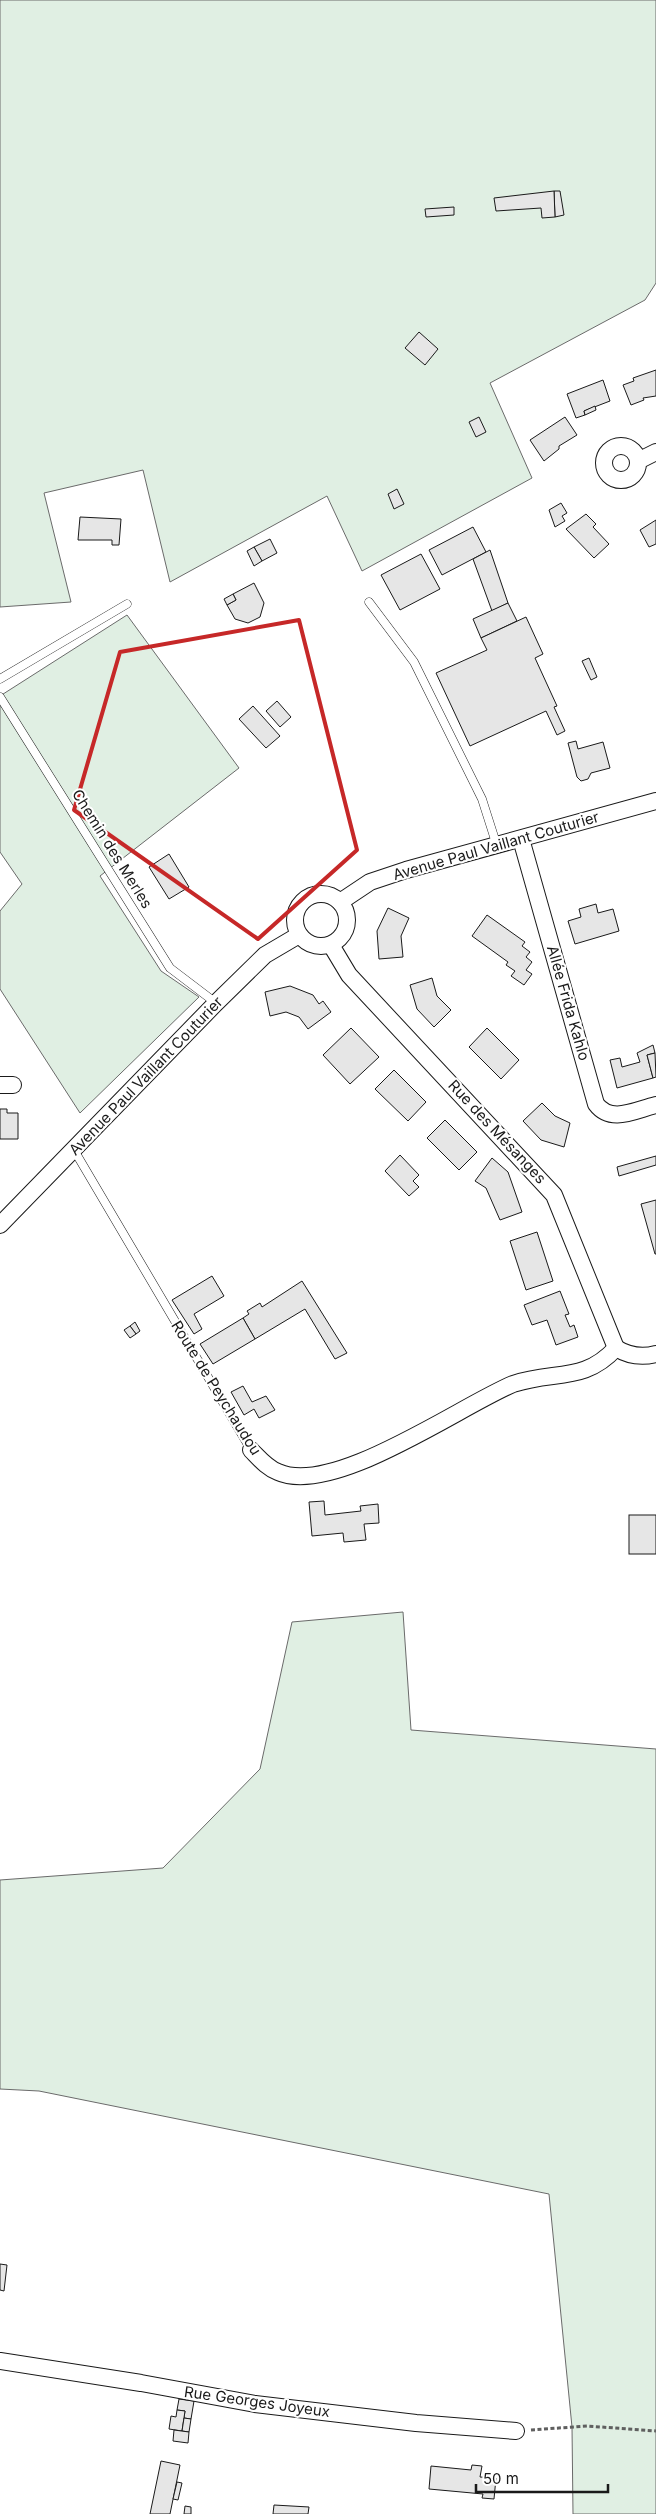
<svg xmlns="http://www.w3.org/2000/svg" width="656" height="2514" font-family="Inter,sans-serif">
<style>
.green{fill:#e0efe3;stroke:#6a6a6a}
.building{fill:#e6e6e6;stroke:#1a1a1a}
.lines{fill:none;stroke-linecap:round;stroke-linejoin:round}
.lane-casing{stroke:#1a1a1a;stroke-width:9}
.street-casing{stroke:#1a1a1a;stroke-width:18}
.path{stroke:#5f5f5f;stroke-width:3;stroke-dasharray:4 2.5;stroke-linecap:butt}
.lane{stroke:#fff;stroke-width:8}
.street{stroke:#fff;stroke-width:16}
.marked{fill:none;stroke:#c62828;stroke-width:4;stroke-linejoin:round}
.labels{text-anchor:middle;stroke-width:4;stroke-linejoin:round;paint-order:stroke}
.street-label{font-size:15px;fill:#1a1a1a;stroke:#fff}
</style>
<rect width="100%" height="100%" fill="#fff"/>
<g class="green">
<path d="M0,0H656V283L645,300L490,383L532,478L362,571L327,496L170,582L143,470L44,493L71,602L0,607Z"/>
<path d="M127,615L239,768L100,876L161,971L199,997L80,1113L0,989V911L22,884L0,852V696Z"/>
<path d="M403,1612L411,1730L656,1749V2514H573L572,2427L549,2194L39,2091L0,2089V1880L163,1868L260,1769L292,1622Z"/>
</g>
<g class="building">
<path d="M554,191H560L564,215L555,217Z"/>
<path d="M554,191L555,217L542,218L541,208L496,211L494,198Z"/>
<path d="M454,207V215L426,217L425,209Z"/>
<path d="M419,332L438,349L425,365L405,348Z"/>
<path d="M656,370V396L643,398L644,400L631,405L623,385L634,381L633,378Z"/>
<path d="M603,380L610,401L584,411L585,415L576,418L567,394Z"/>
<path d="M595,406L596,410L585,415L584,411Z"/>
<path d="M479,417L486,432L476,437L469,422Z"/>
<path d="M565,417L577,435L559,446V449L544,461L530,440Z"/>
<path d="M397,489L404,504L394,509L388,494Z"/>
<path d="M561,503L567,513L562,516L565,521L555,527L549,510Z"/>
<path d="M586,514L596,524L593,527L609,544L594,558L566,529Z"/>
<path d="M80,517L121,519L119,545H112V540H78Z"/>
<path d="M656,520V544L649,547L640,530Z"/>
<path d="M473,527L486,552L442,575L429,550Z"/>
<path d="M270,539L277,553L262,561L254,547Z"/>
<path d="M254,547L262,561L254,566L247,551Z"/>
<path d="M490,550L508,603L492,611L473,559Z"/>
<path d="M421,554L440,589L400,610L381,575Z"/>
<path d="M254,583L264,603L260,617L248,623L235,619L227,605L236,600L233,594Z"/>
<path d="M233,594L236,600L227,605L224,599Z"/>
<path d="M508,603L517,621L481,638L473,619Z"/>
<path d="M526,617L543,654L535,658L557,706L554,707L565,731L557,735L546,711L470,746L436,673L487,650L481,638Z"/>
<path d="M589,658L597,677L591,680L582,661Z"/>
<path d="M277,701L291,717L280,727L266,711Z"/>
<path d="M253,706L280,736L266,748L239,719Z"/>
<path d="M576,741L578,749L603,742L610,768L591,773L588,779L581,781L577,777L568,743Z"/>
<path d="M169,854L189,887L169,899L149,867Z"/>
<path d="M596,904L598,913L613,909L619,931L575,944L568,921L581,917L579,909Z"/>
<path d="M388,908L409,918L401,936L403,957L379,959L377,931Z"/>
<path d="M487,915L525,942L522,946L530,952L526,957L532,962L526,970L532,974L524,985L511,976L515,971L506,965L508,962L472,936Z"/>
<path d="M432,978L437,996L451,1010L434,1027L417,1009L410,985Z"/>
<path d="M290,986L313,995L319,1004L323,1001L331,1012L308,1029L299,1017L286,1012L270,1016L265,992Z"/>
<path d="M351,1028L379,1057L350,1084L323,1055Z"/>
<path d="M487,1028L519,1060L501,1079L469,1047Z"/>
<path d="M653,1045L655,1053L647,1055L653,1078L617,1088L610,1060L620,1058L622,1067L640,1062L637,1053Z"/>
<path d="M655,1053L656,1077L653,1078L647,1055Z"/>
<path d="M394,1070L426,1102L408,1121L375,1089Z"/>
<path d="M542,1103L555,1116L570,1123L564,1147L541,1140L523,1121Z"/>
<path d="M0,1109H7V1113H18V1139H0Z"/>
<path d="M445,1120L477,1152L459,1170L427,1138Z"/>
<path d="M400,1155L419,1175L413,1181L419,1187L409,1196L385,1171Z"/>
<path d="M656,1156V1165L619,1176L617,1167Z"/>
<path d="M492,1158L508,1172L522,1212L500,1220L486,1188L475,1181Z"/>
<path d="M656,1200V1254H655L641,1204Z"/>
<path d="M537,1232L553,1281L526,1290L510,1241Z"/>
<path d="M212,1276L224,1296L194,1314L202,1329L194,1334L172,1300Z"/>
<path d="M302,1281L347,1353L335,1359L305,1309L255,1339L243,1318L249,1314L247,1311L260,1303L262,1307Z"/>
<path d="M560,1291L569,1314L565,1315L570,1327L574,1325L578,1337L556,1345L547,1320L532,1325L524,1305Z"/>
<path d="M243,1318L255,1339L213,1364L200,1344Z"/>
<path d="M135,1322L140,1331L136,1334L130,1326Z"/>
<path d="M130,1326L136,1334L130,1338L124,1330Z"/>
<path d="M243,1386L252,1402L266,1396L275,1410L259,1418L254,1409L244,1415L231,1392Z"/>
<path d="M324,1501L325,1515L361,1511L360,1506L378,1504L379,1523L364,1524L366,1540L344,1542L343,1533L312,1536L309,1502Z"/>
<rect x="629" y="1515" width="27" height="39"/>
<path d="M0,2264L7,2265L4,2291L0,2290Z"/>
<path d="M179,2399L194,2401L191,2419L184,2418L185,2411L177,2410Z"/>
<path d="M177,2410L185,2411L182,2431L169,2429L171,2416L176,2417Z"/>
<path d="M184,2418L191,2419L189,2432L182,2431Z"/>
<path d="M174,2430L189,2432L188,2443L173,2441Z"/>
<path d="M161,2461L180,2465L170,2514H150Z"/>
<path d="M472,2465L482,2466L480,2477L496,2478L494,2499L482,2498L483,2494L429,2489L431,2466L471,2470Z"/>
<path d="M177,2482L182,2483L178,2500L173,2499Z"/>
<path d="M274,2505L309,2507L308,2514H273Z"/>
<path d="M185,2506L191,2507V2514H184Z"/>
</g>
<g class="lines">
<g class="lane-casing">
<g id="lane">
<path d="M369,602L414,662L482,799L497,846"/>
<path d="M0,679L127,604"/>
<path d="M0,697L170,968L216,1003"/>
<path d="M74,1150L251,1450"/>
</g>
</g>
<g class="street-casing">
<g id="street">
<circle cx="621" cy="463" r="17"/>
<path d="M638,461L656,452"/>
<path d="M521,839L596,1104C611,1124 635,1110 656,1105"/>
<circle cx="321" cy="920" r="26"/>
<path d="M340,902L370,882L406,870L656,801"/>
<path d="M331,945L349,975L554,1195L616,1348"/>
<path d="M0,1085H13"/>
<path d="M0,1225L216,1003L265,955L299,935"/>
<path d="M616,1348C629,1356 641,1358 656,1354"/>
<path d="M251,1450C259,1458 267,1468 278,1472C333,1497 460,1406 513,1384C555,1370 584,1383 616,1348"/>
<path d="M0,2361L141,2383L255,2404L416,2423L516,2431"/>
</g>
</g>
<path class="path" d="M531,2430L587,2426L656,2431"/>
<use href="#lane" class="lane"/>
<use href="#street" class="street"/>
</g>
<path class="marked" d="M299,620L357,850L258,939L74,810L120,652Z"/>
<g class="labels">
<g class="street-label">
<text transform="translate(496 846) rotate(-16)" y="5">Avenue Paul Vaillant Couturier</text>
<text transform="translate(112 849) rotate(58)" y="5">Chemin des Merles</text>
<text transform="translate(568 1003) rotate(74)" y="5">Allée Frida Kahlo</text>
<text transform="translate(146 1076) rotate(-46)" y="5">Avenue Paul Vaillant Couturier</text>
<text transform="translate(497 1132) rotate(47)" y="5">Rue des Mésanges</text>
<text transform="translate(216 1388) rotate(58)" y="5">Route de Peychaudou</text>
<text transform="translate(257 2402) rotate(8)" y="5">Rue Georges Joyeux</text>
</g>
</g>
<path d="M476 2484v8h132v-8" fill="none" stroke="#1a1a1a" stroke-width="2.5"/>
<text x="483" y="2484" font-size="15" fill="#1a1a1a" stroke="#ffffff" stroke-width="4" paint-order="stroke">50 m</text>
</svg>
